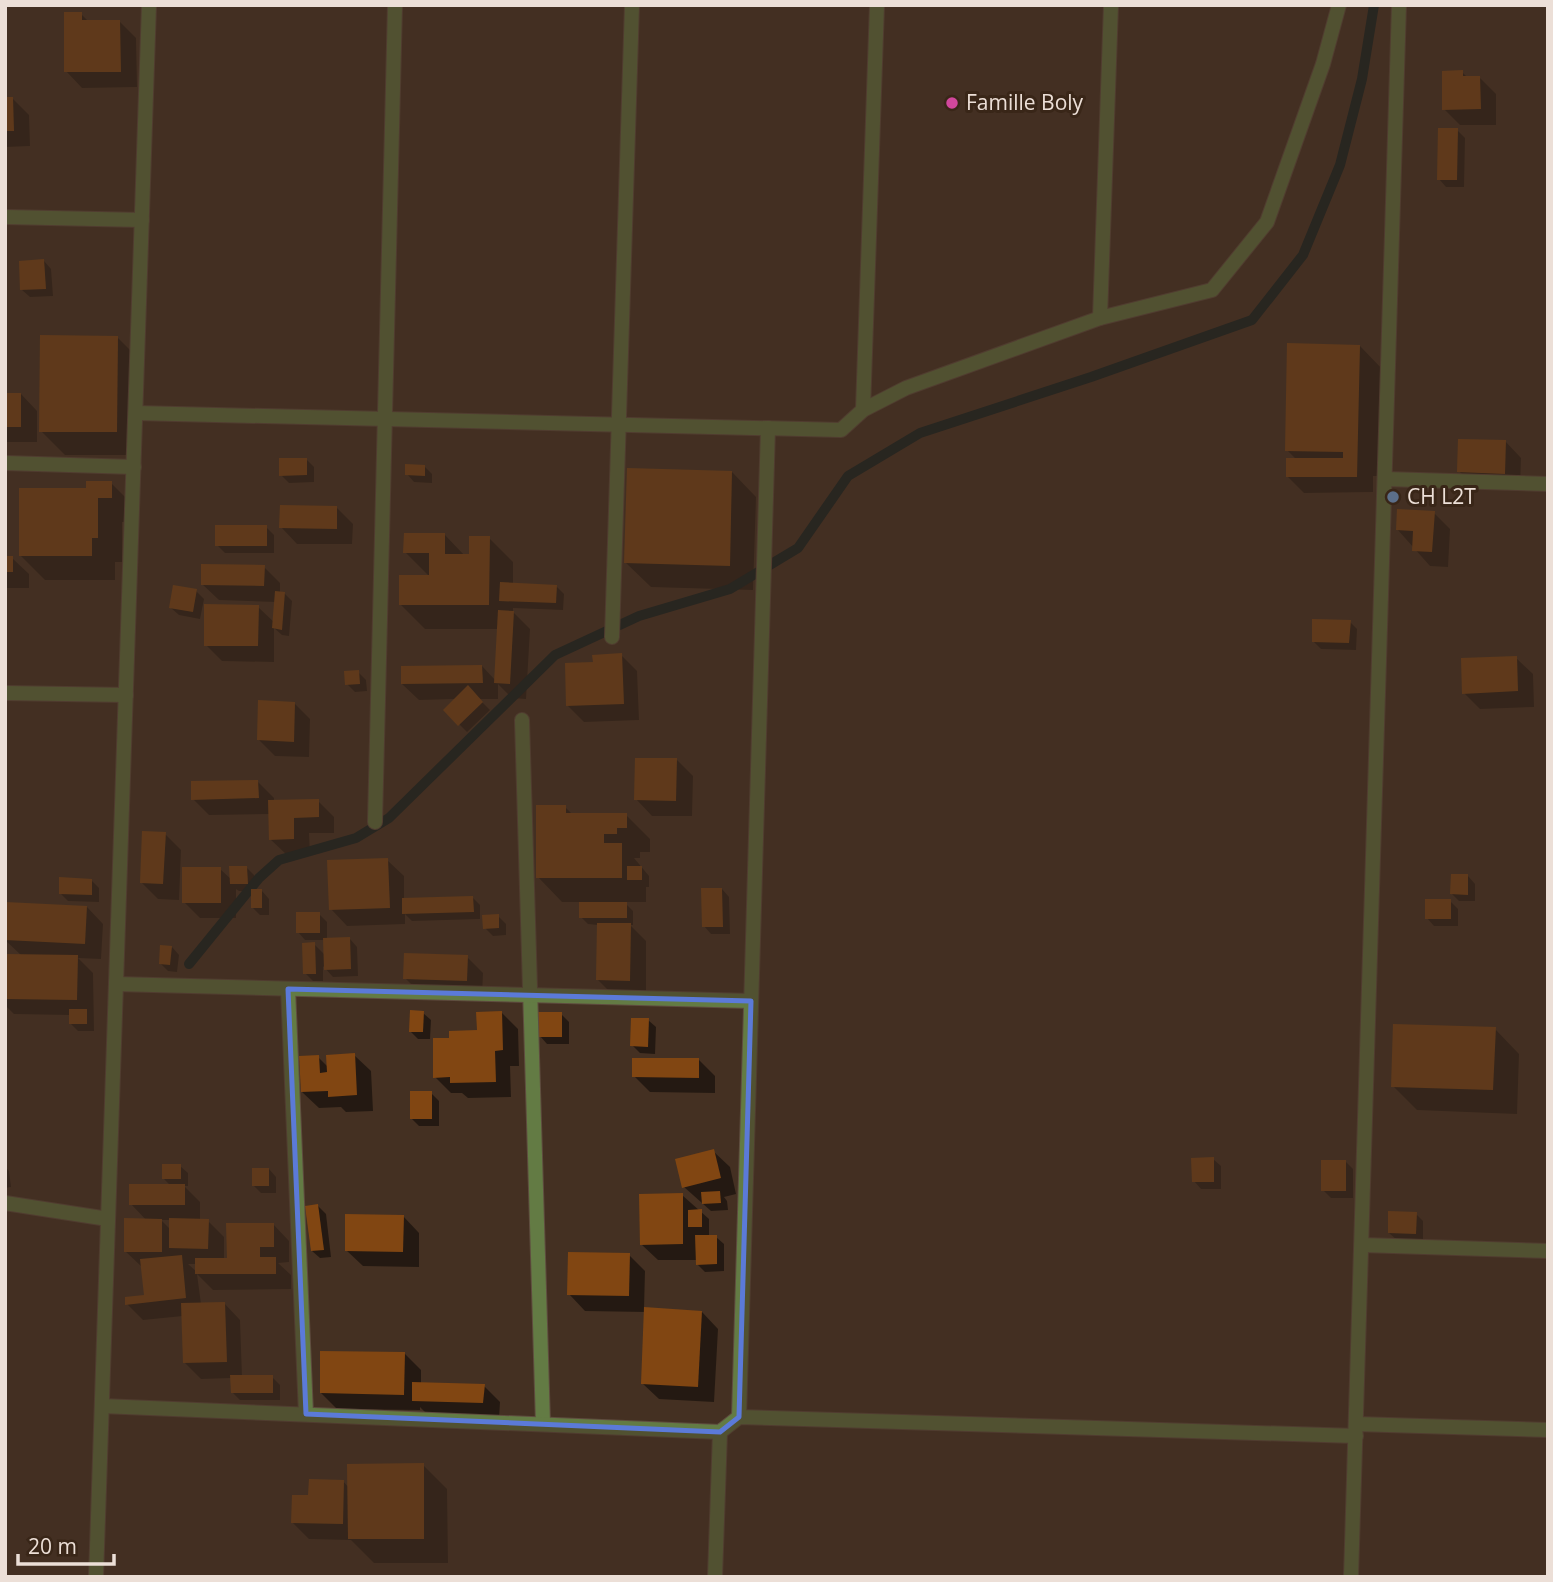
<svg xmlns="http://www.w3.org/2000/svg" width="1553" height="1582" font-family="'Open Sans',sans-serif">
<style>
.shadow{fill:#0007;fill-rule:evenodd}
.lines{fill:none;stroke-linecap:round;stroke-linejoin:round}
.stream{stroke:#081b1e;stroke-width:10}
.building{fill:#814612}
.street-casing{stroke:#5f4c3f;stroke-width:16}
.street{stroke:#637b44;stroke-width:14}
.marked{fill:none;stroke:#5b7ad8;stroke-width:5;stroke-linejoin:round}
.hotel-dot{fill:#d1479c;stroke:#392618;stroke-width:2.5}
.service-dot{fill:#5c6f8a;stroke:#392618;stroke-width:2.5}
.labels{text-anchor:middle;stroke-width:6;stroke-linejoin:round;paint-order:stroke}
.poi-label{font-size:21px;fill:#ecdfd7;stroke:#392618;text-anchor:start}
</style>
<rect width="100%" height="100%" fill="#443022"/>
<g class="shadow">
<path d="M81,14L89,22H120L136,38L137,87L82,88L66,71Z"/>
<path d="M1462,72L1468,78H1480L1496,94V125H1460L1444,109Z"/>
<path d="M5,98H12L29,115L30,146L5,147Z"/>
<path d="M1457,130L1465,138L1464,187H1446L1439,179Z"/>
<path d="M44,261L51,269L53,296L30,297L22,290Z"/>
<path d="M117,337L142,362L141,455H65L41,431Z"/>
<path d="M1360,346L1384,371L1382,476H1373V492L1304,493L1288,477L1297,460L1287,450Z"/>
<path d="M5,394H21L37,411V442H5Z"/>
<path d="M1505,441L1521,458L1520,489L1475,488L1459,471Z"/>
<path d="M307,460L314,467V482L289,483L281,475Z"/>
<path d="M424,466L432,474V483L414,482L407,474Z"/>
<path d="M732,472L756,497L753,590L651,587L626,563Z"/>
<path d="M111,483L135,507V522H122V562H115V580H45L21,556L88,490Z"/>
<path d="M337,508L353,524L352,544H297L281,527Z"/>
<path d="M1434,513L1450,529L1448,567L1430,566L1397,529Z"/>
<path d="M266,527L274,535V553H225L217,545Z"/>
<path d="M445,535L465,556H471L489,538L513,562V584L556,586L564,594L563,610L513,608V612L530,629L526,699L512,698L498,684V699H479L490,710L467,732L445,710L455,699L419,700L402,684L482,666L496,681L499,629H425L400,604L429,576L405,552Z"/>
<path d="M5,558H12L29,574V588H5Z"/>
<path d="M264,567L280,583V593H284L292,601L289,636L282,635L274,628V662L222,661L206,645L258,607L275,623L276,602L219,600L202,584Z"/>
<path d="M196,591L204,599L200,619L179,615L171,608Z"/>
<path d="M1350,622L1357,629L1356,650L1321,649L1314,642Z"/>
<path d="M621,655L637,671L639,720L584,722L568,706Z"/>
<path d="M1516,658L1533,674L1534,707L1480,709L1464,693Z"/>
<path d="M358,672L366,680L367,691L355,692L347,684Z"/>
<path d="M294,703L310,719L309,757L275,756L259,740Z"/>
<path d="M677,760L693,776L692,816H652L636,799Z"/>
<path d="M258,782L274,798V802L318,801L334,817V833H309L310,855H287L270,839V814L209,815L193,799Z"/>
<path d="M565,807L573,815H626L650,839V852H640V858H634L649,876V887H646V902H624L633,911V925H630L646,941V996H614L598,980V925L588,924L581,917V902H562L538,877Z"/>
<path d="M165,834L181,850L179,900L158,899L142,883Z"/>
<path d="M387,860L404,876V900L472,897L480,905V919L412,921L405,914V924L347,926L331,909Z"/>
<path d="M247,868L254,875L255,891H262L269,899V915H260L253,908V891H239L236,889V918H200L184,902L220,869L232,880Z"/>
<path d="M1468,876L1475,884V901H1459L1451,893Z"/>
<path d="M91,880L99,888V902L68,901L60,893Z"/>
<path d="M722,889L729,897L730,934H711L704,926Z"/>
<path d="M1450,901L1458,909V926H1434L1427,918Z"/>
<path d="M87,907L103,924L101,959L78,958L93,973L94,1031H78L70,1023V1015L14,1014L5,1005V956H22L5,940Z"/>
<path d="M319,914L327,922V939H350L357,947L358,976L333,977L323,966V981H313L305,973L314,944L325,955V940H305L298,932Z"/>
<path d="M498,916L506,924V935L493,936L485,928Z"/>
<path d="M172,947L179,955L177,972L168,971L160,963Z"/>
<path d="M467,957L483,973L482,996L421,994L405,978Z"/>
<path d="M423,1013L431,1020L430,1039H418L410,1031Z"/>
<path d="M502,1013L518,1029L519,1066H510L511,1097L468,1098L462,1093H451L435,1077L451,1039L478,1032Z"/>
<path d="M561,1014L569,1022V1044H547L540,1036Z"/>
<path d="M648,1020L656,1027L655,1054L640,1053L632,1045Z"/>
<path d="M1495,1029L1519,1054L1517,1114L1417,1110L1393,1086Z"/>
<path d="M354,1055L371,1071L373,1111L346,1112L341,1107L319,1108L302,1092L318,1057L328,1067Z"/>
<path d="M699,1060L715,1076V1093L650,1092L634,1076Z"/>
<path d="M431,1093L439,1101V1126H419L411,1118Z"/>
<path d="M713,1151L730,1167L736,1194L724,1197L727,1201L728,1210L711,1211L684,1187Z"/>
<path d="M1213,1159L1221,1166V1189H1201L1194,1181Z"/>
<path d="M1345,1161L1353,1169V1198H1331L1323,1190Z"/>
<path d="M180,1166L188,1173V1186H184L200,1202V1220L208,1221L224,1237V1260H229L273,1224L289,1241V1262L278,1263L291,1275V1289L213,1290L197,1274L201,1304L224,1303L240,1320L242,1377H272L280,1385V1400H240L233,1393L232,1378L201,1379L185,1363L183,1316L143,1320L127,1304L146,1296L142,1267L125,1251L147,1221L131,1204L171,1186L164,1179ZM161,1220H171V1230ZM188,1264H197V1272Z"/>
<path d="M5,1167L9,1171L11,1187L5,1188Z"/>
<path d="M269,1169L276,1177V1193H261L254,1186Z"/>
<path d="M682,1195L709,1219V1237H716L724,1244V1271L705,1272L697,1264V1260H658L641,1244Z"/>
<path d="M318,1206L326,1214L331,1257L320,1258L312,1251Z"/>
<path d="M1416,1214L1423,1221V1241L1397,1240L1389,1233Z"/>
<path d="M403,1216L419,1233V1267L363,1266L346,1250Z"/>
<path d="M629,1255L645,1271L644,1309L702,1312L718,1329L714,1402L659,1399L642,1383L646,1312L585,1311L569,1294Z"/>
<path d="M405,1354L421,1370V1384L484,1386L500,1402L499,1419L430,1417L420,1407V1410L337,1409L321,1393Z"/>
<path d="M423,1465L447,1489L448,1563H374L351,1540L309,1539L293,1523L310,1496L343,1481L349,1488Z"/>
</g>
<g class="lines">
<path class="stream" d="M189,964L259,878L279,860L356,838L389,818L555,655L639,616L730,589L798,548L848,476L920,433L1091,377L1252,320L1303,255L1340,165L1362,79L1374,5"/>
</g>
<g class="building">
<path d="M64,12H82V20H120L121,72H64Z"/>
<path d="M1463,70V76H1480L1481,109L1442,110V71Z"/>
<path d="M5,97H13L14,131H5Z"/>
<path d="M1438,128H1458L1457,180H1437Z"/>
<path d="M44,259L46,289L20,290L19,261Z"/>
<path d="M40,335L118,336L117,432H39Z"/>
<path d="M1287,343L1360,345L1357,477H1286V458H1343V452L1285,451Z"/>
<rect x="5" y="393" width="16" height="34"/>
<path d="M1458,439L1506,440L1505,474L1457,472Z"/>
<path d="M279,458H307V475L279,476Z"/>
<path d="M405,464L425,465V476L405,475Z"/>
<path d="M627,468L732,471L730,566L624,563Z"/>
<path d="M86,481H112V498H98V538H92V556H19V488H86Z"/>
<path d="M280,505L337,506V529L279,528Z"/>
<path d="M1397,509L1435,511L1432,552L1412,551L1413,531L1396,530Z"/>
<rect x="215" y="525" width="52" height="21"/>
<path d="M404,533H445V554H469V536H490L489,605H399V575H429V553H403Z"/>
<rect x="5" y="556" width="8" height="16"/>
<path d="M201,564L265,565L264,586L201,585Z"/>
<path d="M500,582L557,585L556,603L499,601Z"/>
<path d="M173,585L197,589L193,612L169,608Z"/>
<path d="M275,591L285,592L282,630L272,628Z"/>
<path d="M204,604L259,605L258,646H204Z"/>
<path d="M498,610L514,611L510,684L494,683Z"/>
<path d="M1312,619L1351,620L1349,643L1312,642Z"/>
<path d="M622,653L624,704L566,706L565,663L593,662L592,655Z"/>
<path d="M1517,656L1518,691L1462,694L1461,658Z"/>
<path d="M482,665L483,683L401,684V666Z"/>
<path d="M359,670L360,684L345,685L344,671Z"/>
<path d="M468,685L483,702L458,726L443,710Z"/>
<path d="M258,700L295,702L294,742L257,740Z"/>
<path d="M635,758H677L676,801L634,800Z"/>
<path d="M258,780L259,798L191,800V781Z"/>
<path d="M319,799V817L294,818V839L269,840L268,800Z"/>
<path d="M536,805H566V813H627V828H617V834H604V843H622V878H536Z"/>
<path d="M142,831L166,832L163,884L140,883Z"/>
<path d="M388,858L390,908L329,910L327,860Z"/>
<path d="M229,866H247L248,884H230Z"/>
<rect x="627" y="866" width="15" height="14"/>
<rect x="182" y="867" width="39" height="36"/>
<path d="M1451,874H1468V895L1450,894Z"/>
<path d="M59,877L92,879V895L59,894Z"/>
<path d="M701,888H722L723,927H702Z"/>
<rect x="251" y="889" width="11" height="19"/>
<path d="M473,896L474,912L402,914V898Z"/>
<rect x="1425" y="899" width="26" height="20"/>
<path d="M5,902L87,906L85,944L5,940Z"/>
<rect x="579" y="902" width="48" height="16"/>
<rect x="296" y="912" width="24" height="21"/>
<path d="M499,914V928L483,929L482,915Z"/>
<path d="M597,923H631L630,981L596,980Z"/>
<path d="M350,937L351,969L324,970L323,938Z"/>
<path d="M315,942L316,974H303L302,943Z"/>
<path d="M160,945L172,946L170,965L159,964Z"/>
<path d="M404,953L468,955L467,981L403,979Z"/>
<path d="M5,954L78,955L77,1000L5,999Z"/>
<rect x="69" y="1009" width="18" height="15"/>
<path d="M410,1010L424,1011L423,1032H409Z"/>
<path d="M502,1011L503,1050L495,1051L496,1082L450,1083V1077L433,1078V1038H449V1031L477,1030L476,1012Z"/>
<rect x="538" y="1012" width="24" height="25"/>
<path d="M631,1018H649L648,1047L630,1046Z"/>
<path d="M1393,1024L1496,1027L1493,1090L1391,1087Z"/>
<path d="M355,1053L357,1095L328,1097V1091L301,1092L299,1056L319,1055L320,1073L327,1072L326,1055Z"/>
<path d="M632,1058H699V1078L632,1077Z"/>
<rect x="410" y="1091" width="22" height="28"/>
<path d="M714,1149L721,1178L682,1188L675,1159Z"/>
<path d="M1214,1157V1182H1192L1191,1158Z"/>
<rect x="1321" y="1160" width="25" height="31"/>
<rect x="162" y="1164" width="19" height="15"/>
<rect x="252" y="1168" width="17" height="18"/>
<rect x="129" y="1184" width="56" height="21"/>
<path d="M720,1191L721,1203L702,1204L701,1192Z"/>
<path d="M683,1193V1244L640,1245L639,1194Z"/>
<path d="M318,1204L324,1250L311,1251L305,1206Z"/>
<path d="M702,1209V1227H688V1210Z"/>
<path d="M1388,1211L1417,1212L1416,1234L1388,1233Z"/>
<path d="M345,1214L404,1215L403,1252L345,1251Z"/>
<path d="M124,1218L162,1219V1252H124Z"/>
<path d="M169,1218L209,1219L208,1249L169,1248Z"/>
<path d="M226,1223H274V1247H260V1257H276V1274H195V1258H227Z"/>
<path d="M695,1235H717V1264L696,1265Z"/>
<path d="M568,1252L630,1253L629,1296L567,1295Z"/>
<path d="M182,1255L186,1298L125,1305V1297L144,1295L140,1259Z"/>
<path d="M225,1302L227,1362L183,1363L181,1303Z"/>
<path d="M644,1307L702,1311L698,1387L641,1384Z"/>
<path d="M320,1351L405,1352L404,1395L320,1393Z"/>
<path d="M230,1375H273V1393H231Z"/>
<path d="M412,1382L485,1384L483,1403L412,1401Z"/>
<path d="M424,1463V1539H348L347,1464Z"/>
<path d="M309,1479L344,1480L343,1524L291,1523L292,1495H308Z"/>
</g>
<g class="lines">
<g class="street-casing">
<g id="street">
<path d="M5,217L142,220"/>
<path d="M1100,318L1111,5"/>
<path d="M863,410L877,5"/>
<path d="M136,413L841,430L863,410L906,388L1100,318L1212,290L1267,222L1323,64L1339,5"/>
<path d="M5,463L134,467"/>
<path d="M1385,479L1548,484"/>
<path d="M612,637L632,5"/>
<path d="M5,693L126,695"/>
<path d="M522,720L543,1424"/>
<path d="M375,822L395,5"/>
<path d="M116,984L751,1001"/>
<path d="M288,989L306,1414"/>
<path d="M5,1203L108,1219"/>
<path d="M1362,1245L1548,1251"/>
<path d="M102,1406L720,1432L739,1417L1356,1436"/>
<path d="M739,1417L768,428"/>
<path d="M1356,1424L1548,1430"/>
<path d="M96,1577L149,5"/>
<path d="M715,1577L720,1432"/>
<path d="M1351,1577L1399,5"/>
</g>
</g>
<use href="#street" class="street"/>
</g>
<path d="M0 0H1553V1582H0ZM288,989L751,1001L739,1417L720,1432L306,1414Z" fill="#443022" fill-opacity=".55" fill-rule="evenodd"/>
<path class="marked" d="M288,989L751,1001L739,1417L720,1432L306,1414Z"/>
<circle class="hotel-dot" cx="952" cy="103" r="7"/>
<circle class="service-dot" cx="1393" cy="497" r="7"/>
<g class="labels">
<g class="poi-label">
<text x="966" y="110">Famille Boly</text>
<text x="1407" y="504">CH L2T</text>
</g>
</g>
<rect width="1553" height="1582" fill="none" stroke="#ecdfd7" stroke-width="14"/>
<path d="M18 1554v10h96v-10" fill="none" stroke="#ecdfd7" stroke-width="3.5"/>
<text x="28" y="1554" font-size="21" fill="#ecdfd7" stroke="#392618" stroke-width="5" paint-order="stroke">20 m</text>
</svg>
